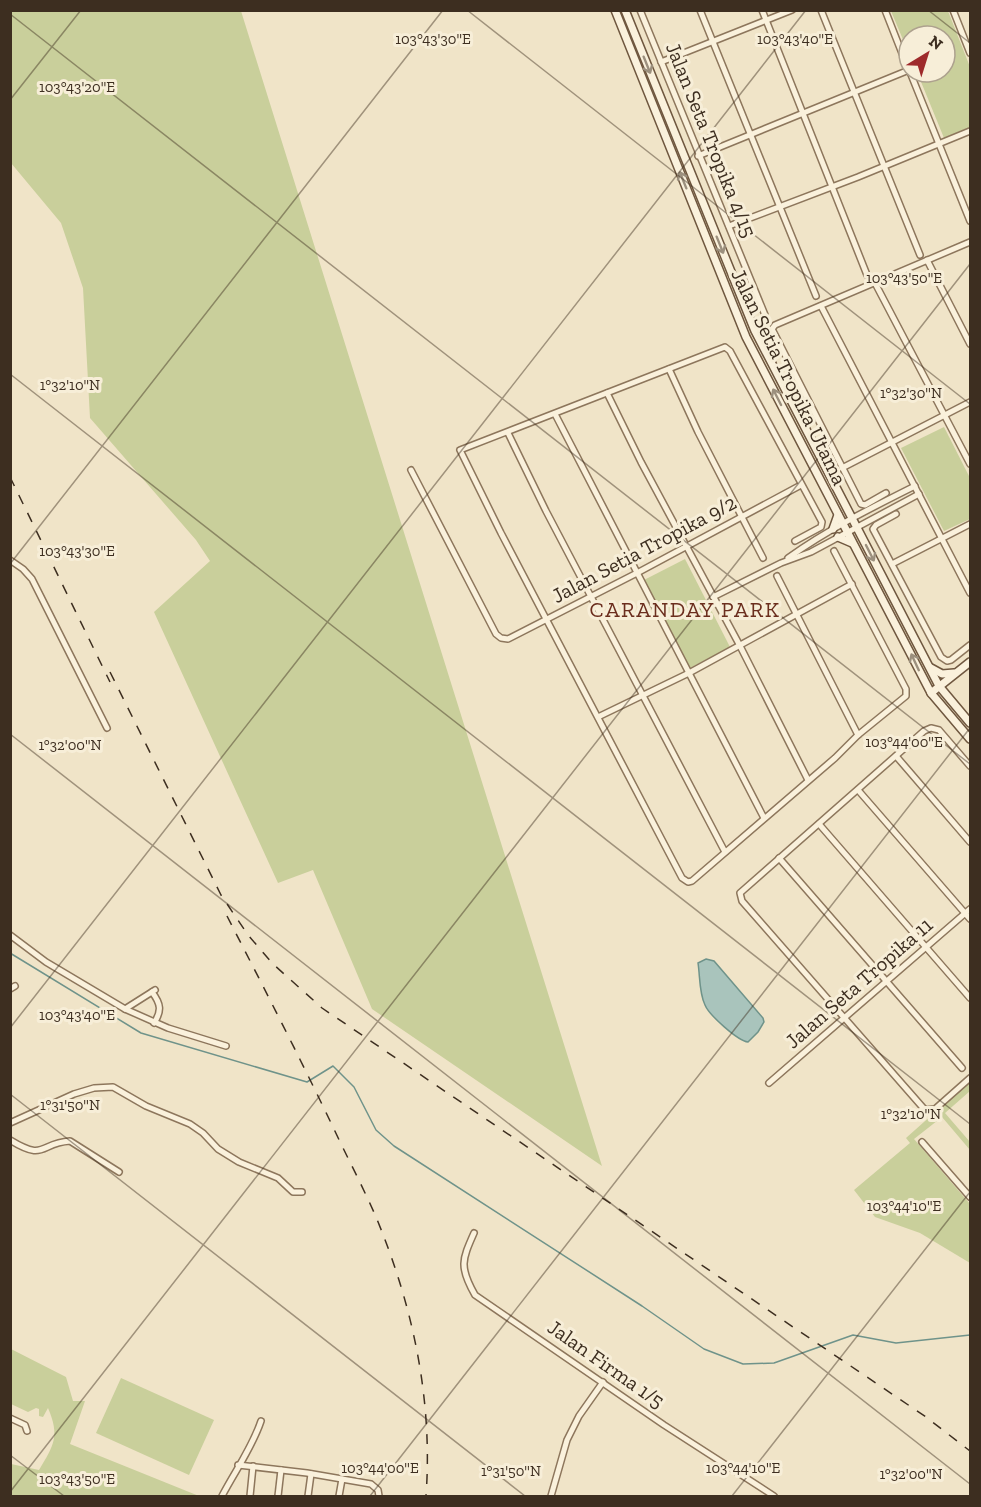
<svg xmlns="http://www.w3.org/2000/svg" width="981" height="1507" font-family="'Zilla Slab',serif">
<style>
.green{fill:#c9cf9b}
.water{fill:#a9c4bc;stroke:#6f938a;stroke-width:1.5}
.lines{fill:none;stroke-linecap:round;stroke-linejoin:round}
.stream{stroke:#6f938a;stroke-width:1.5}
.street-casing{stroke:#8d765c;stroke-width:8}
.secondary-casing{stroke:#6f573f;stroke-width:10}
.street{stroke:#faf1dc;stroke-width:5}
.secondary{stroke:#faf1dc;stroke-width:7}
.rail{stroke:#3d2e20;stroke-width:1.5;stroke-dasharray:10 10;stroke-linecap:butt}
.oneway{stroke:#9c907e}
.ticks{fill:none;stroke:#3d2e20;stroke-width:1.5;stroke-opacity:0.45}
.labels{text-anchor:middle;stroke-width:6;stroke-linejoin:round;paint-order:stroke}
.street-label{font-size:21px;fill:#3d2e20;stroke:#f7eed8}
.neighbourhood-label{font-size:22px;letter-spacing:1.5px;fill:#6b2e1e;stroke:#f7eed8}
.ticks-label{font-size:15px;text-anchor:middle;fill:#3d2e20;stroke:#f7eed8;stroke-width:6;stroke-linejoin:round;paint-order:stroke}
</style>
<rect width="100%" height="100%" fill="#f0e4c8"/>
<g class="green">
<path d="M10,11H241L602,1166L372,1009L313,870L278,883L154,612L210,561L196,540L90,418L83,288L61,223L11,163Z"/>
<path d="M891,11H948L970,67V127L944,138L917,72H945V36H909V54Z"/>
<path d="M944,427L970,478V519L944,531L901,448Z"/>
<path d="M685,559L730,647L690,668L644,580Z"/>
<path d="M970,1081V1091L945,1113L970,1142V1150L942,1117L914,1139L970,1204V1263L920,1233L875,1217L854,1190L910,1143L906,1138Z"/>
<path d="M11,1349L66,1377L73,1401H85L70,1444L199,1496H11V1464L39,1470C54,1445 60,1436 48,1408L43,1417L39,1416V1409L36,1408L28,1412L11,1404Z"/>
<path d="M121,1378L214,1420L189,1475L96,1433Z"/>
</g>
<path class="water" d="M706,959L714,961L763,1018L764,1022L758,1032L748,1042C738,1041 709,1015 705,1005C699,993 700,975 698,963Z"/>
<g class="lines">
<path class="stream" d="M10,953L141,1033L307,1082L333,1066L354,1087L376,1130L394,1146L642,1306L704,1349L743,1364L774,1363L853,1335L896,1343L970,1335"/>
<g class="street-casing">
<g id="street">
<path d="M640,10L765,315"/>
<path d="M700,10L816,296"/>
<path d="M762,10L867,275"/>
<path d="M821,10L920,255"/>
<path d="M885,10L909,71"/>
<path d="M953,10L970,53"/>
<path d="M661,62L792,10"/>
<path d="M910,72L970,221"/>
<path d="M698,156L909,70"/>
<path d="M729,226L858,177L970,131"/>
<path d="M927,260L970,344"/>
<path d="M875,283L970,464"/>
<path d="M821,306L970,593"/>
<path d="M669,369L698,432L763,558"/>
<path d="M607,393L641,462L739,644L808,780"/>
<path d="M555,414L764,818"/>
<path d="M508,433L546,511L725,852"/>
<path d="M842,468L970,402"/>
<path d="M411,470L496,634L501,638L508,639L637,573L801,485"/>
<path d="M886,493L865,505L861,504L772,329L775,325L970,242"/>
<path d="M896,514L876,525L873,529L941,657L947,661L951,660L970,645"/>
<path d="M795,541L821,527L822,522L730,351L725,347L460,450L501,533L682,878L688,882L692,881L835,758L858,735L906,696V689L834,551"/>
<path d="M788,558C827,530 871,508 915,486"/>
<path d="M10,560L23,569L32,579L107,728"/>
<path d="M892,564L970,524"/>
<path d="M777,576L858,735"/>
<path d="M713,597L781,563L811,552L919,494"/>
<path d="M598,717L689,673L852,584"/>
<path d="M896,756L970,842"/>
<path d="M970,766L939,730L931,728L924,731L740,893L742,901L925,1110L935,1109L970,1078"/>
<path d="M858,790L970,919"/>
<path d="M819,824L970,998"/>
<path d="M779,858L962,1068"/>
<path d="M10,935L46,962L125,1009L168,1028L226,1046"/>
<path d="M10,989L15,986"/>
<path d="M152,992C161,1004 162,1011 154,1023"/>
<path d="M125,1009L155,990"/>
<path d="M769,1083L970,909"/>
<path d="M10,1123L74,1094L94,1088L113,1087L146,1106L190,1124L203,1133L218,1149L239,1162L278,1178L293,1192H302"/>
<path d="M10,1140C46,1162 39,1143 70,1141L119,1172"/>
<path d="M922,1142L970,1197"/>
<path d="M474,1233C462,1260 459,1267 475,1295L664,1425L774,1496"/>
<path d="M10,1418L25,1425L27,1431"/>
<path d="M238,1465L307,1473L371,1484L378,1490L379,1496"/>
<path d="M222,1496C235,1471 252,1448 261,1421"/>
<path d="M250,1496L253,1466"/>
<path d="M278,1496L281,1470"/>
<path d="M308,1496L311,1474"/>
<path d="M339,1496L342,1479"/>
<path d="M551,1496L567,1440L579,1416L603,1382"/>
</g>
</g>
<g class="secondary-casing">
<g id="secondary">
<path d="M615,10L746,337L931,693L970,739"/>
<path d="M625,10L755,331L939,686L970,723"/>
<path d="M833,529L838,515"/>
<path d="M838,537L852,543"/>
<path d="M931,668L942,674L954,673"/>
<path d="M931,693L970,662"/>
</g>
</g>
<use href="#street" class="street"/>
<use href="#secondary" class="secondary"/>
<g class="rail">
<path d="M10,477L110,682"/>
<path d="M110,672L221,895L248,935L273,964L322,1008L926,1417L970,1451"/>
<path d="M227,916C263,986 299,1056 333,1127C347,1157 363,1187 376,1217C413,1306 433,1400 426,1496"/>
</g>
</g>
<defs><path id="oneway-shaft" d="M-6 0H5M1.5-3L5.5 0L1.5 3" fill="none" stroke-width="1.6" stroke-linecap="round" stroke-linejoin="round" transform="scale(1.5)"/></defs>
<g class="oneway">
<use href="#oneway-shaft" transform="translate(647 65) rotate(68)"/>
<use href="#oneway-shaft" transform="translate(683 180) rotate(-112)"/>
<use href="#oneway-shaft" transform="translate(720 245) rotate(68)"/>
<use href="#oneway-shaft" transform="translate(777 397) rotate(-117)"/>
<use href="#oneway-shaft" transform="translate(870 553) rotate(63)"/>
<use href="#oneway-shaft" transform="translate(915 662) rotate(-115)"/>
</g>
<path class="ticks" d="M467,10L970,404M928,10L970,43M10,14L970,764M10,100L81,10M10,374L970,1124M10,564L443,10M10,734L970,1484M10,1028L806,10M10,1094L525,1496M10,1455L64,1496M10,1492L970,264M370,1496L970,728M732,1496L970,1192"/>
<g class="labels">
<g class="street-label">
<text transform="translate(711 140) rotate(68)" y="7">Jalan Seta Tropika 4/15</text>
<text transform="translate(789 377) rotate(64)" y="7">Jalan Setia Tropika Utama</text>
<text transform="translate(644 549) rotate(-28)" y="7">Jalan Setia Tropika 9/2</text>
<text transform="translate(859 983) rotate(-41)" y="7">Jalan Seta Tropika 11</text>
<text transform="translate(606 1364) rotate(35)" y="7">Jalan Firma 1/5</text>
</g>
<g class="neighbourhood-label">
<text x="685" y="617">CARANDAY PARK</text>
</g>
</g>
<g class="ticks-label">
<text x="433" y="44">103°43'30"E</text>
<text x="795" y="44">103°43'40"E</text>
<text x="77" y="92">103°43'20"E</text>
<text x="904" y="283">103°43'50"E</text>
<text x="70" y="390">1°32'10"N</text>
<text x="911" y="398">1°32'30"N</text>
<text x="77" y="556">103°43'30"E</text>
<text x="904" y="747">103°44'00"E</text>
<text x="70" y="750">1°32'00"N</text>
<text x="77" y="1020">103°43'40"E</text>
<text x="70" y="1110">1°31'50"N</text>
<text x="911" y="1119">1°32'10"N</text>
<text x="904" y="1211">103°44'10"E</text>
<text x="380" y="1473">103°44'00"E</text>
<text x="743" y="1473">103°44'10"E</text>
<text x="511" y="1476">1°31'50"N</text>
<text x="911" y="1479">1°32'00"N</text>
<text x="77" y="1484">103°43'50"E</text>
</g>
<rect width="981" height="1507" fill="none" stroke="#3d2e20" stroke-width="24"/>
<g transform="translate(927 54) rotate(38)"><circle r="28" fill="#f7eed8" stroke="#ada18e" stroke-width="1.5"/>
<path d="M0-4.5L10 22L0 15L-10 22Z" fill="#9e2a2b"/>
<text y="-9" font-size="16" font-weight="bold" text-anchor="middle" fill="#3d2e20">N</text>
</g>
</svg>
